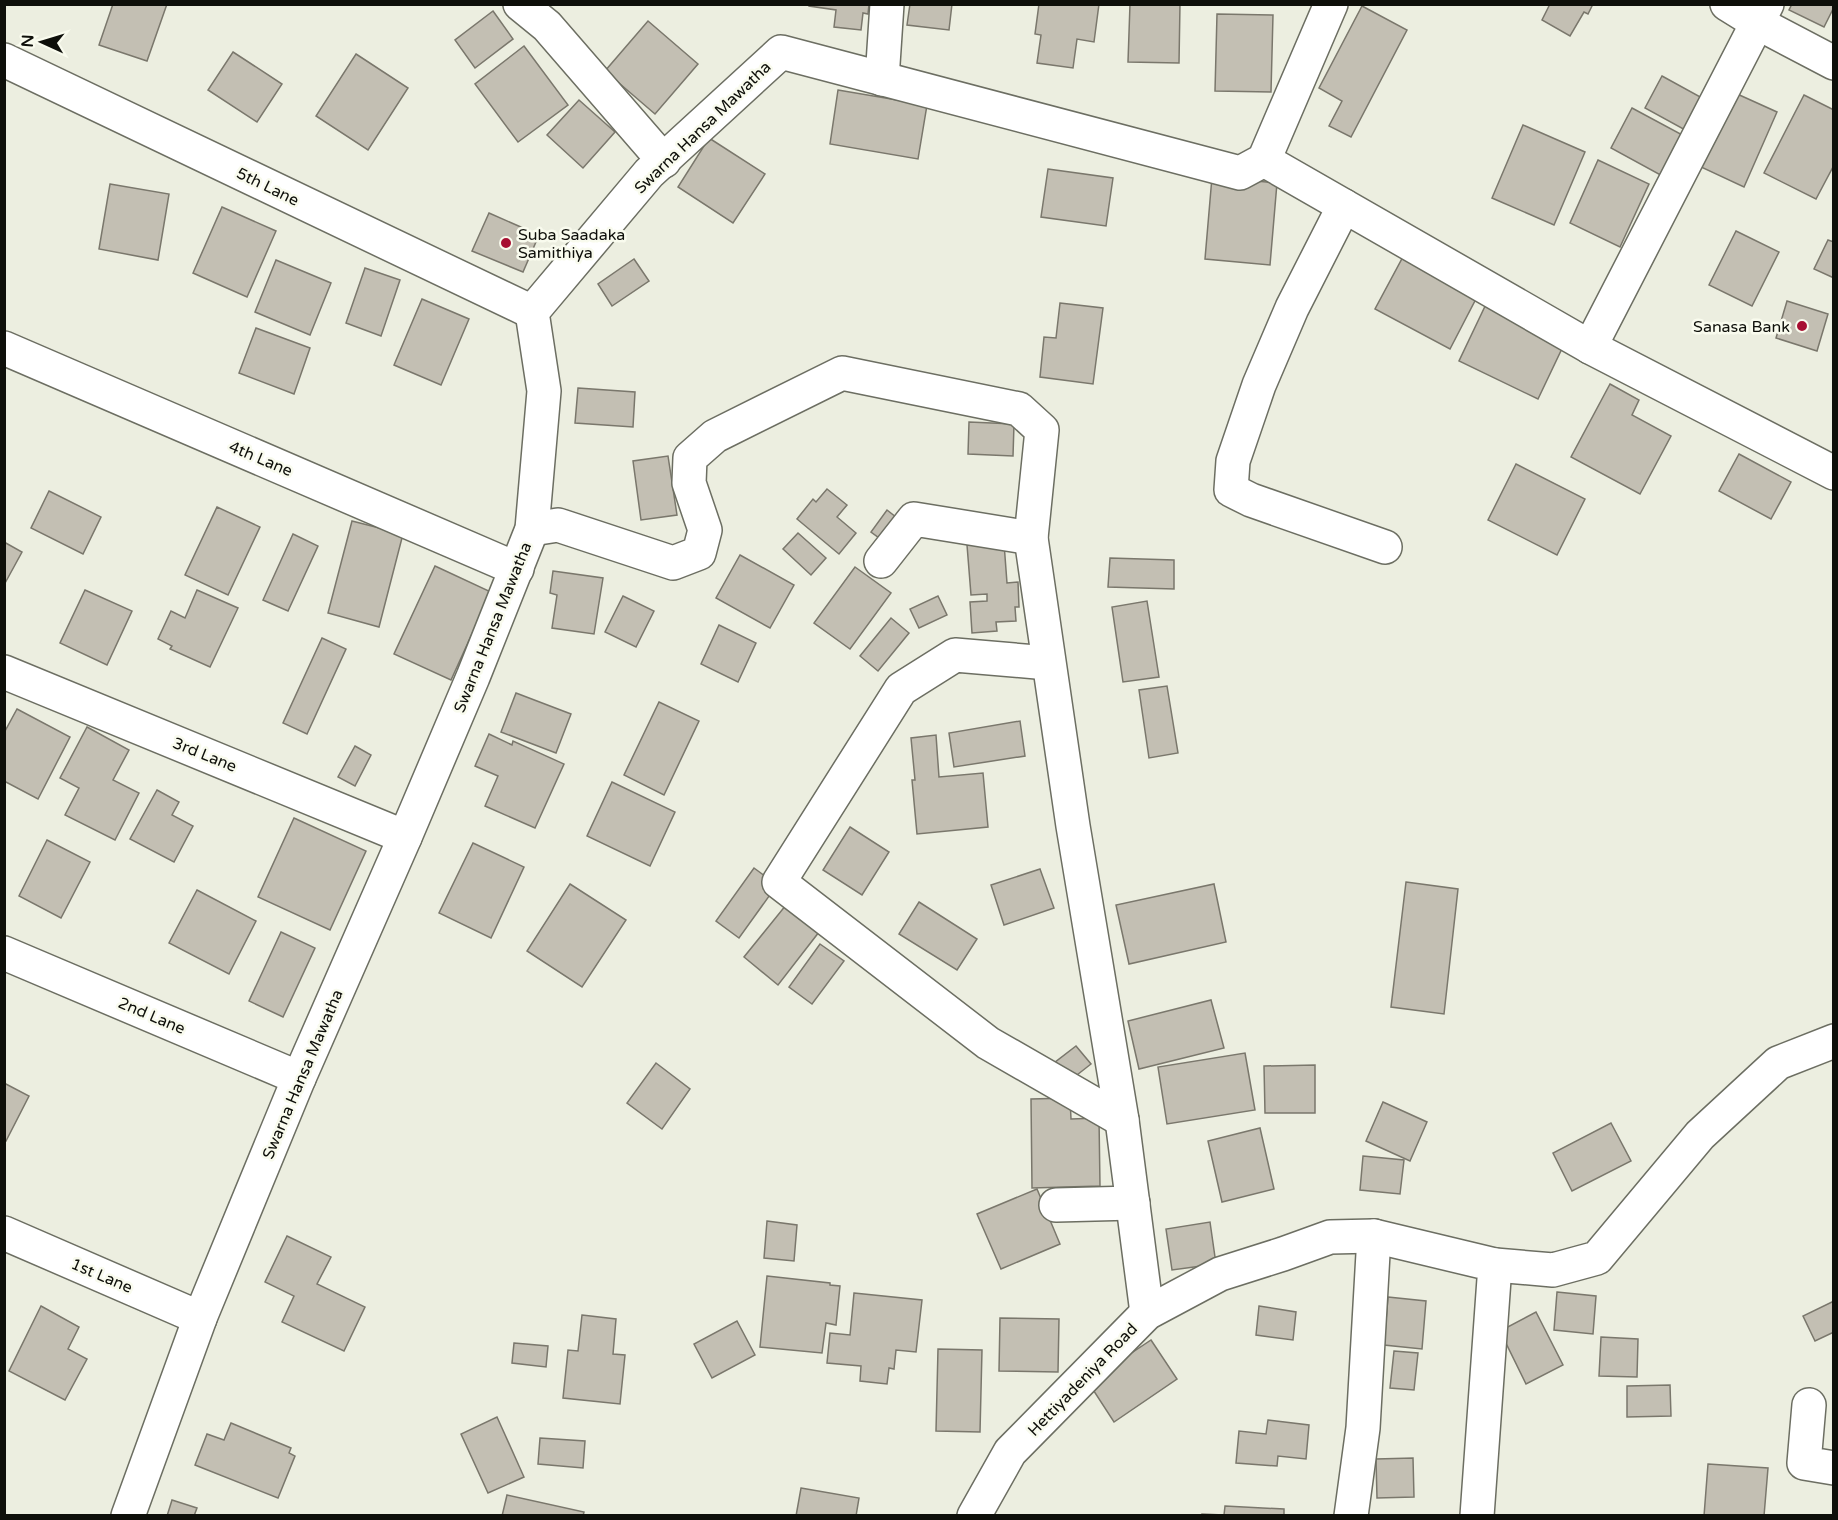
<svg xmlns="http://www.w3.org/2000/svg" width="1838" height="1520" font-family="'Varela Round',sans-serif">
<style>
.building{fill:#c3bfb3;stroke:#7a776c;stroke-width:1.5}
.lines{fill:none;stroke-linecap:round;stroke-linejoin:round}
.minor-casing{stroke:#6c6e62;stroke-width:36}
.minor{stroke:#fff;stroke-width:33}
.poi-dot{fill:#a70f32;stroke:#f9fbee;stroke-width:2}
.labels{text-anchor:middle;stroke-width:5;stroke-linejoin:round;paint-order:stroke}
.street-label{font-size:16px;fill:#0e0f0a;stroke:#f9fbee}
.poi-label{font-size:16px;fill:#0e0f0a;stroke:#f9fbee;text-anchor:start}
</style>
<rect width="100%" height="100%" fill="#eceee0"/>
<g class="building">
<path d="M113,4H167L147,61L99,45Z"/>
<path d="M809,4H869L868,14L863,13L861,30L834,27L836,10L809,6Z"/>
<path d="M910,4H952L949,30L907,25Z"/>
<path d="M1039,4H1099L1094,42L1077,39L1073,68L1037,63L1041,35L1035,34Z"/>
<path d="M1130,4H1180L1179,63L1128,62Z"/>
<path d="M1550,4H1593L1588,14L1584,12L1570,36L1542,20Z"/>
<path d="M1792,4H1834V7L1824,27L1789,10Z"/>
<path d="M1362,6L1407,30L1351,137L1329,126L1342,101L1319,88Z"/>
<path d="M493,11L513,39L475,68L455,40Z"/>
<path d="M1217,14L1273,15L1271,92L1215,91Z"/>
<path d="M648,21L698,64L655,114L605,71Z"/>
<path d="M524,46L568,105L518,142L475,84Z"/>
<path d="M233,52L282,84L257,122L208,90Z"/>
<path d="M356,54L408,88L368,150L316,116Z"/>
<path d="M1662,76L1704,99L1687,131L1645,108Z"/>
<path d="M838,90L927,105L918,159L830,144Z"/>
<path d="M1735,93L1777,112L1744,187L1701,167Z"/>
<path d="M1804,95L1834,110V165L1816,199L1764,173Z"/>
<path d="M579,100L615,132L583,168L547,135Z"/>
<path d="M1632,108L1688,138L1666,178L1611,148Z"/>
<path d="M1523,125L1585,152L1554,225L1492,198Z"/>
<path d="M709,138L765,174L733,223L678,187Z"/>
<path d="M1598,160L1649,184L1620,247L1570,223Z"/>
<path d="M1048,169L1113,178L1106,226L1041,217Z"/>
<path d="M1212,177L1277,183L1270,265L1205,259Z"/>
<path d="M110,184L169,194L158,260L99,249Z"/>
<path d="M222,207L276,231L247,297L193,273Z"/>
<path d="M489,213L539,235L523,272L472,251Z"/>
<path d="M1736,231L1779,252L1752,306L1709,285Z"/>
<path d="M1828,240L1834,242V278L1814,269Z"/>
<path d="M1405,253L1479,293L1450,349L1375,309Z"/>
<path d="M634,259L649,281L612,306L598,284Z"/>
<path d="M276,260L331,283L310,335L255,312Z"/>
<path d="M365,268L400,280L381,336L346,323Z"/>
<path d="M422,299L469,319L441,385L394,365Z"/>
<path d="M1488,300L1567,338L1538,399L1459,361Z"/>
<path d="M1787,301L1828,314L1817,351L1776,338Z"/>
<path d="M1060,303L1103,308L1093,384L1040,377L1044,337L1056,338Z"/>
<path d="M256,328L310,348L294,394L239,373Z"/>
<path d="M1610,384L1639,400L1632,415L1671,436L1640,494L1571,457Z"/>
<path d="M578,388L635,392L633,427L575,423Z"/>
<path d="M969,422L1014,424L1013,456L968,454Z"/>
<path d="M1739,454L1791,482L1771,519L1719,491Z"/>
<path d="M668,456L677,515L641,520L633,461Z"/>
<path d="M1516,464L1585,499L1557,555L1488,520Z"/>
<path d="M827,489L847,505L837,517L856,533L839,554L797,519L813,499L816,502Z"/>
<path d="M49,491L101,517L83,554L31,528Z"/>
<path d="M217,507L260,527L228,595L185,575Z"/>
<path d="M887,510L906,525L890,546L871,532Z"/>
<path d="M352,521L403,534L379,627L328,613Z"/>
<path d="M798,533L826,558L811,575L783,549Z"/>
<path d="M293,534L318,546L288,611L263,600Z"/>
<path d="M4,542L22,552L4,585Z"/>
<path d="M1004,543L1007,583L1018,582L1019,607H1015L1016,621L996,622L997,631L972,633L970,602L987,601V594L971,595L967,545Z"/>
<path d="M740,555L794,585L770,628L716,598Z"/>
<path d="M1110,558L1174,560V589L1108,587Z"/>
<path d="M435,566L491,592L451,680L394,654Z"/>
<path d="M855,567L891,593L850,649L814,623Z"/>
<path d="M553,571L603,578L594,634L552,628L557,595L550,593Z"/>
<path d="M85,590L132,611L107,665L60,643Z"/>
<path d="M197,590L238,608L210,667L170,649L172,646L158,639L171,611L185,618Z"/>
<path d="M623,596L654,611L636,647L605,632Z"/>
<path d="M938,596L947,615L919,628L910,609Z"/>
<path d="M1147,601L1159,677L1123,682L1112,607Z"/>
<path d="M891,618L909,633L878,671L860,656Z"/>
<path d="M719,625L756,643L738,682L701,664Z"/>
<path d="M322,638L346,649L307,734L283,723Z"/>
<path d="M1167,686L1178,753L1149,758L1139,690Z"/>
<path d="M516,693L571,714L556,753L501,732Z"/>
<path d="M659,702L699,721L664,795L624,775Z"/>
<path d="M17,709L70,737L38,799L4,781V733Z"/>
<path d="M1020,721L1025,756L954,767L949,733Z"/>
<path d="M87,727L129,750L113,780L139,793L115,840L65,815L79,788L60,778Z"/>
<path d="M489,734L512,745L513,741L564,764L535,828L485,806L498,776L475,766Z"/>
<path d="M936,735L939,777L983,773L988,827L917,834L912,780H915L911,738Z"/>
<path d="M355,746L371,755L355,786L338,777Z"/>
<path d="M612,782L675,812L650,866L587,836Z"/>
<path d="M157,790L179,802L172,815L193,826L174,862L130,839Z"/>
<path d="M294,818L366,851L330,930L258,897Z"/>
<path d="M850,827L889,852L862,895L823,870Z"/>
<path d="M47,840L90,862L61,918L19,896Z"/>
<path d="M473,843L524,867L491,938L439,913Z"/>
<path d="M754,868L777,885L739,938L716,921Z"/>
<path d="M1040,869L1054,908L1004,925L991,885Z"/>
<path d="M1406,882L1458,889L1444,1014L1391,1007Z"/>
<path d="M570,884L626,920L582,987L527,951Z"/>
<path d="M1214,884L1226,942L1129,964L1116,905Z"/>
<path d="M197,890L256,921L229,974L169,943Z"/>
<path d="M919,902L977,939L957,970L899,934Z"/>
<path d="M786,905L819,932L778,985L744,957Z"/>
<path d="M281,932L315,948L283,1017L249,1001Z"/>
<path d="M820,944L844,961L812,1004L789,987Z"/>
<path d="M1211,1000L1224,1048L1139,1069L1128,1021Z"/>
<path d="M1076,1046L1091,1064L1068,1082L1054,1063Z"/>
<path d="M1245,1053L1255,1110L1167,1124L1158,1067Z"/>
<path d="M656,1063L690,1089L662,1129L627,1103Z"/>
<path d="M1315,1065V1113H1265L1264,1066Z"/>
<path d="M4,1083L29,1096L6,1141L4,1140Z"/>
<path d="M1070,1098L1071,1119L1099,1118L1100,1186L1032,1188L1031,1099Z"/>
<path d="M1383,1102L1427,1122L1410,1161L1366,1141Z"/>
<path d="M1611,1123L1631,1161L1572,1191L1553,1153Z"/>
<path d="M1260,1128L1274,1189L1222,1202L1208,1141Z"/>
<path d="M1363,1156L1404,1160L1400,1194L1360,1190Z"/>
<path d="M1037,1189L1060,1244L1001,1269L977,1214Z"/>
<path d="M767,1221L797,1225L794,1261L764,1258Z"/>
<path d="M1210,1222L1216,1264L1172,1270L1166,1229Z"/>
<path d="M287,1236L331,1257L317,1284L365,1307L344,1351L282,1322L294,1296L265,1282Z"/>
<path d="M767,1276L830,1283V1285L840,1286L836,1325L826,1323L822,1353L760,1347Z"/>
<path d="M1557,1292L1596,1296L1593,1334L1554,1330Z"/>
<path d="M854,1293L922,1300L916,1352L896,1350L894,1369L889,1368L887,1384L860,1381L861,1366L827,1363L830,1333L850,1335Z"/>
<path d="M1388,1297L1426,1301L1422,1349L1384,1345Z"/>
<path d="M1834,1301V1332L1815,1341L1803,1316Z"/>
<path d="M41,1306L79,1327L68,1349L87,1359L65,1400L9,1371Z"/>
<path d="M1259,1306L1296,1312L1293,1340L1256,1335Z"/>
<path d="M1536,1312L1563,1365L1526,1384L1500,1331Z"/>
<path d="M582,1315L616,1319L613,1354L625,1355L620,1404L563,1398L568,1350L578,1351Z"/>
<path d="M1000,1318L1059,1319L1058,1372L999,1371Z"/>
<path d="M737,1321L755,1355L712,1378L694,1344Z"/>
<path d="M1601,1337L1638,1339L1637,1377L1599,1376Z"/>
<path d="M1151,1340L1177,1379L1114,1422L1088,1382Z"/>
<path d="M514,1343L548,1346L546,1367L512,1363Z"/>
<path d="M938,1349L982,1350L980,1432L936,1431Z"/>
<path d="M1394,1351L1418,1353L1414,1390L1390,1388Z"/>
<path d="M1670,1385L1671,1416L1627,1417V1386Z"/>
<path d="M497,1417L524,1477L488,1493L461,1434Z"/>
<path d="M1268,1420L1309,1425L1306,1459L1278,1456L1277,1466L1236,1463L1239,1431L1266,1434Z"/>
<path d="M231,1423L291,1448L289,1453L295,1456L278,1498L195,1465L207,1434L224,1440Z"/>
<path d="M540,1438L585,1441L583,1468L538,1464Z"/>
<path d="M1413,1458L1414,1497L1377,1498L1376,1459Z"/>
<path d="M1708,1464L1768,1468L1764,1516H1704Z"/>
<path d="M801,1488L859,1498L856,1516H796Z"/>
<path d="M507,1495L584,1512L583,1516H502Z"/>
<path d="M172,1500L197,1508L194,1516H167Z"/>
<path d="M1225,1506L1284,1509V1516H1202V1514L1224,1515Z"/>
</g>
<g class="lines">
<g class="minor-casing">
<g id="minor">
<path d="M520,4L547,26L664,161"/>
<path d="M1727,4L1756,22L1834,63"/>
<path d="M4,60L532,312"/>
<path d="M882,79L887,4"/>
<path d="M1264,160L1590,347L1834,473"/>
<path d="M1344,206L1292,308L1259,385L1233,461L1231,490L1251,500L1385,547"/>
<path d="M1590,347L1767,4"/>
<path d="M4,348L517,569"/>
<path d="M532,529L558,525L673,563L699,553L705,530L689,483L690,458L715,436L842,373L1019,409L1042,430L1031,538L1073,826L1122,1120L1147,1313"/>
<path d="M881,561L914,519L1031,538"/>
<path d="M1048,663L955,655L901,689L779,882L988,1043L1122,1120"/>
<path d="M4,672L405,837"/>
<path d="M4,953L299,1078"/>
<path d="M1056,1205L1133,1203"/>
<path d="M4,1233L200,1318"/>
<path d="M1495,1265L1553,1270L1597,1258L1700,1135L1778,1063L1834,1041"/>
<path d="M1809,1405L1804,1463L1834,1468"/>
<path d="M128,1516L200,1318L299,1078L405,837L473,677L532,529L544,391L532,312L649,173L781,52L1240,173L1264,160L1331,4"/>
<path d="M974,1516L1010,1452L1147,1313L1220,1274L1283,1254L1330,1237L1374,1236L1495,1265L1477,1516"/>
<path d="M1351,1516L1363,1428L1374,1236"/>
</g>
</g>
<use href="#minor" class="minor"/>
</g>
<g class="poi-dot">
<circle cx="506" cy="243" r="6"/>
<circle cx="1802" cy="326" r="6"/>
</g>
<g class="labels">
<g class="street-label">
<text transform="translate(702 127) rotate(-44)" y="6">Swarna Hansa Mawatha</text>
<text transform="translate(268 186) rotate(26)" y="6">5th Lane</text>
<text transform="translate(261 458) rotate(23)" y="6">4th Lane</text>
<text transform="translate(492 627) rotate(-68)" y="6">Swarna Hansa Mawatha</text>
<text transform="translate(205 754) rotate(22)" y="6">3rd Lane</text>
<text transform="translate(152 1015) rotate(23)" y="6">2nd Lane</text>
<text transform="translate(302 1074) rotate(-67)" y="6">Swarna Hansa Mawatha</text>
<text transform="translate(102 1275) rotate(23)" y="6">1st Lane</text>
<text transform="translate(1082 1379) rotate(-46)" y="6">Hettiyadeniya Road</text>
</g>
<g class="poi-label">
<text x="518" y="240">Suba Saadaka<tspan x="518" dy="18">Samithiya</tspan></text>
<text x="1790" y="332" text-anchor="end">Sanasa Bank</text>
</g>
</g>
<rect width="1838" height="1520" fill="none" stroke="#0e0f0a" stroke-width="12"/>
<g transform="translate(42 42) rotate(274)" stroke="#f9fbee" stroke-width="4.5" paint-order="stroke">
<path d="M0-4.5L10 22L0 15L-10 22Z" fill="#0e0f0a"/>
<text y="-9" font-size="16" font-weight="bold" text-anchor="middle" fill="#0e0f0a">N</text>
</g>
</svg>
